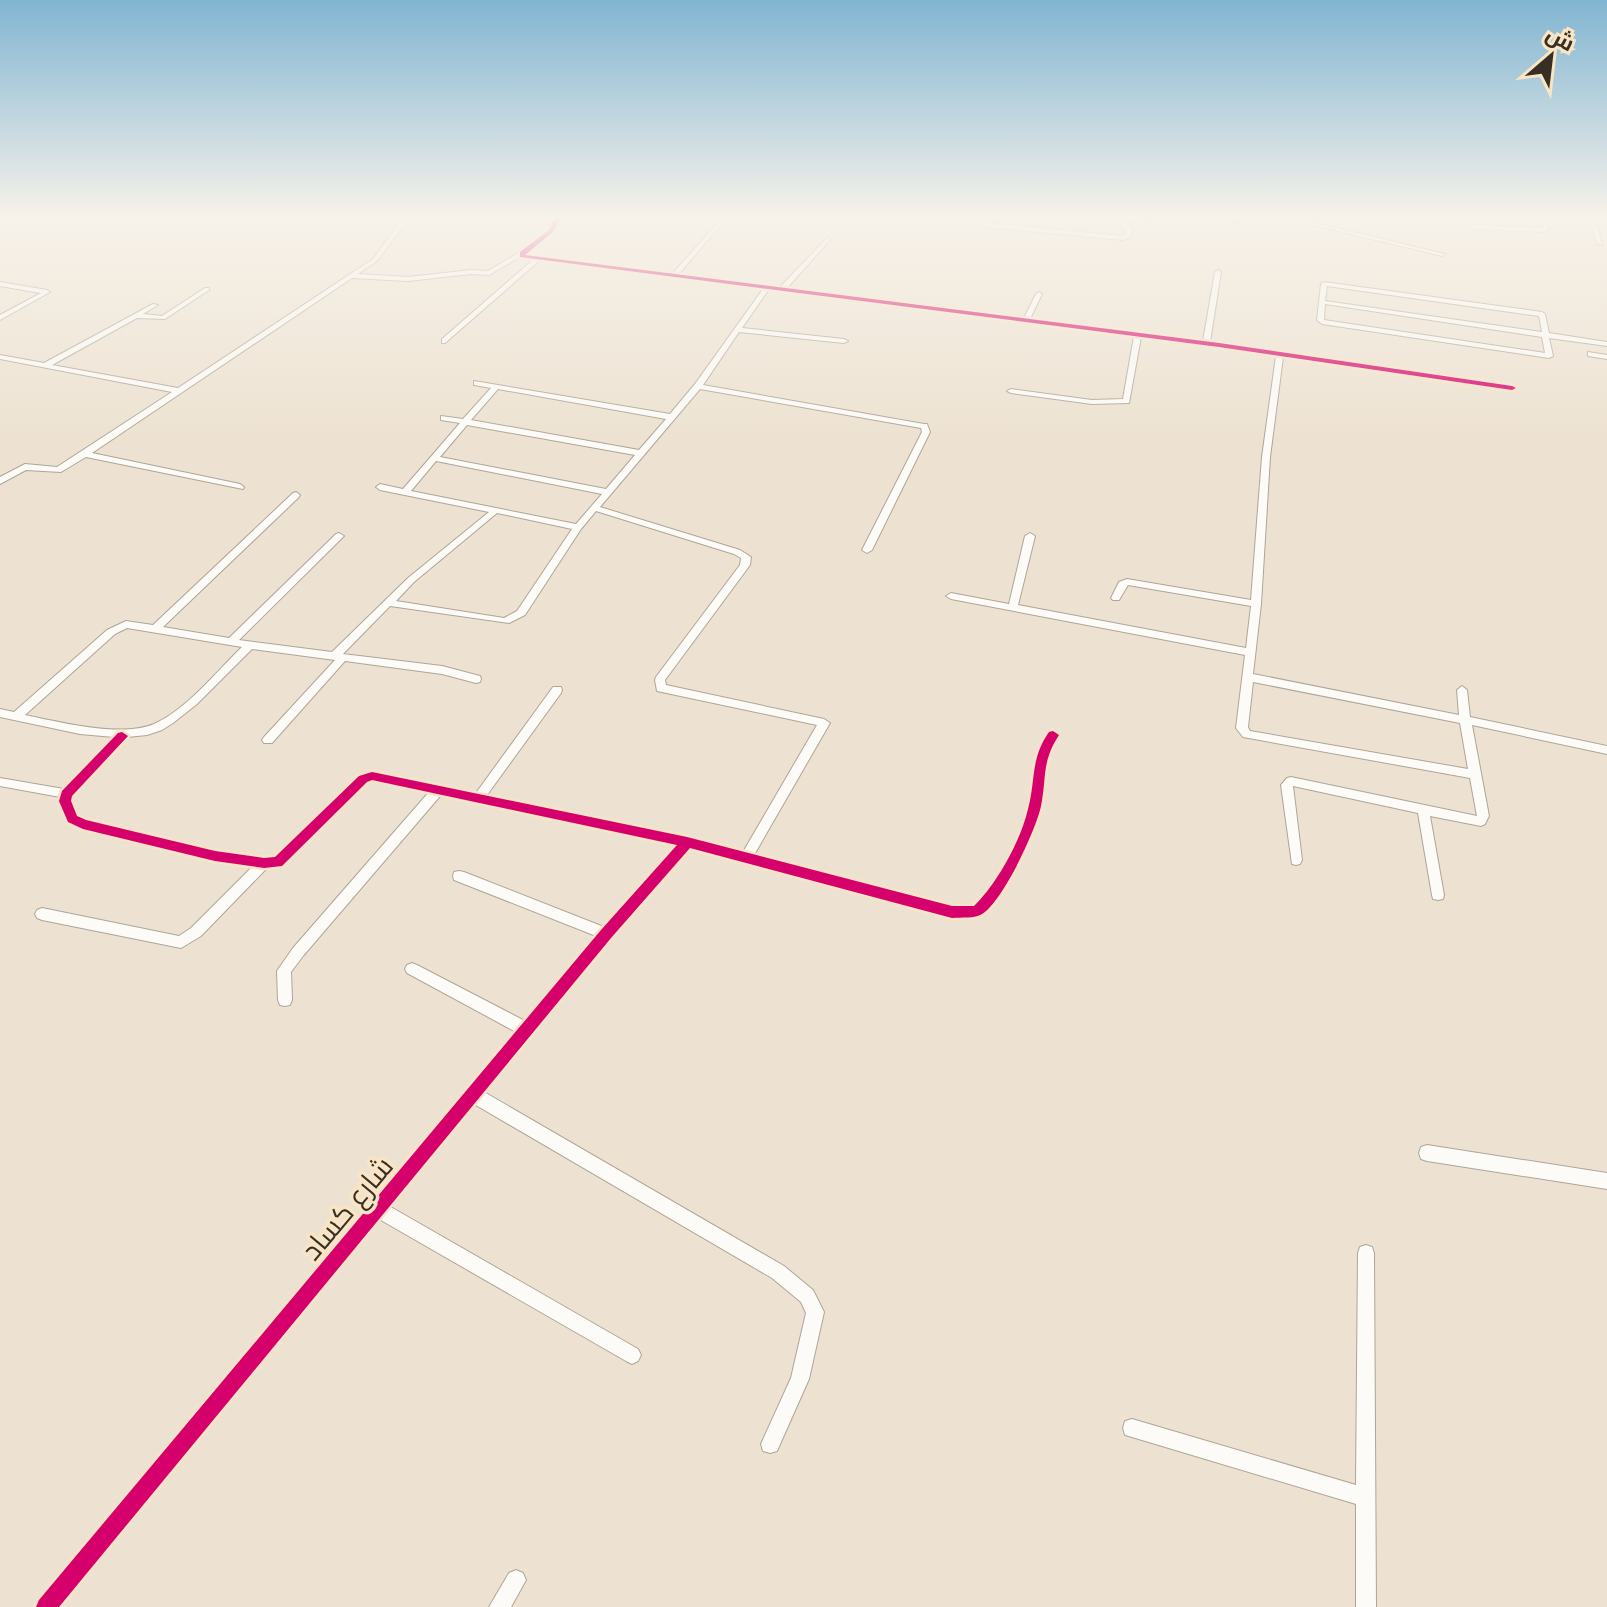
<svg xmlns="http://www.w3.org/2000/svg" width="1607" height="1607" font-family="'Times New Roman',Cairo,serif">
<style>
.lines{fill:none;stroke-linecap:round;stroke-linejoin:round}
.street-casing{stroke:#aea598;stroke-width:2}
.street{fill:#fcfbf8;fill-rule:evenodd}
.cycleway-casing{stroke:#f9e4c5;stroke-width:5}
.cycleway{fill:#d6006c;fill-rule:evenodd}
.labels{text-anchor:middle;stroke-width:7;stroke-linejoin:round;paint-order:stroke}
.near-street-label{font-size:28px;fill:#382f24;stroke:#f9e4c5}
</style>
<rect width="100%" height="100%" fill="#ede2d1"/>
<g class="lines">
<g class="street-casing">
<g id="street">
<path d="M404,217H410L377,261L358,274L408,277L471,270L488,271L520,252L549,230L555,217H561L553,232L525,255L673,273L721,219L723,222L679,274L780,287L828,237L830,240L787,288L1024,318L1036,294L1039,292L1042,294L1030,319L1203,341L1215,272L1218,270L1221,272L1210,342L1515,386L1516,388L1512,390L1283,357L1270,457L1261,604L1253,674L1459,715L1457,690L1462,686L1467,690L1470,717L1607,746V754L1472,725L1489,816L1485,824L1481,826L1430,816L1444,895L1443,899L1438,900L1433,899L1432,895L1418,813L1293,786L1302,860L1300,864L1296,865L1292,864L1281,785L1287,778L1291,777L1477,816L1470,778L1243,737L1236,728L1245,655L951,599L946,596L951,593L1009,604L1025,536L1030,533L1035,536L1018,605L1246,648L1251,606L1128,585L1119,600H1113L1111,598L1119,582L1127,579L1251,600L1262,457L1276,356L1141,337L1129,403L1092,404L1011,393L1007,391L1011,389L1092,400L1123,399L1134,336L769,289L742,328L844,339L848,341L844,343L739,332L703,385L924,424H927L930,432L872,550L867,553L862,550L922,432L921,428L700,389L600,507L740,550L751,557L750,565L665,680L666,685L824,719L830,723L754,855L952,906H974C997,884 1021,840 1028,809C1036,780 1030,759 1049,732L1053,731L1059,735C1041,763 1047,777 1041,806C1036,830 1003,901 982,914C975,919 961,917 952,918L690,848L611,938L484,1092L784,1266L813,1290L824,1312L809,1379L777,1451L770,1453L763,1451L761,1444L791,1378L806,1313L801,1302L772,1278L474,1104L389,1206L638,1349L641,1355L638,1361L632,1364L626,1361L379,1219L59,1607H36L39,1600L516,1032L407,973L405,969L407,965L412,963L417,965L525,1021L596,936L454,880L453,876L454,872L459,871L464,872L604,927L677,845L441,795L303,956L291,972L292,1000L290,1005L285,1006L280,1005L278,1000L277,971L293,948L429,792L372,780L367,782L282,866L267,868L201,936L181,948L42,920L37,918L35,914L37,910L42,908L179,936L191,928L252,867L184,854L83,829L68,822L59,801L60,797L0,786V778L64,789L114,737L80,734L0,717V709L14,712L107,630L126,621L153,625L293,493L296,492L300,495L299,497L163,627L229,638L336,534L339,533L344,536L342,538L239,640L332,652L408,578L489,512L380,490L376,487L380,484L403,489L460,423L441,420V416L463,419L491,388L474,385V381L670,414L695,384L763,289L540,260L445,343H442V339L534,259L520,257L489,275L471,274L408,281L352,278L92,453L240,484L244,487L243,489L86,457L61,472L26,470L0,484V477L25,464L57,467L172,392L0,359V355L44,363L153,304L158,305L143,314L162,316L205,288H209V290L165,319L137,318L52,365L178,388L373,259ZM498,389L666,419L639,450L471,420ZM467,425L635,455L606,489L440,457ZM436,461L602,494L576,524L411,491ZM596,511L734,554L741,558L740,565L656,677L655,680L657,691L817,725L743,852L687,837L487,795L561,693L562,690L561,687H553L476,793L372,772L359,776L275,857L264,858L215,851L86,820L77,816L71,801L72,796L127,737L147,735L162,730L173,723L197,704L252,649L335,660L264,737L262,740L264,743H272L345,661L442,674L476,683L480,682L481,679L480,676L442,666L343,654L390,606L509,623L525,615L581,529ZM497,513L572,529L517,611L504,618L396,601L414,582ZM127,628L242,647C216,672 186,710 154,724C122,738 59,722 25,715L115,634ZM1253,682L1460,723L1468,769L1250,731L1248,727Z"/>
<path d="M979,217H985V221L988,223L1122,236L1126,234V229L1109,217H1131L1152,221L1149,223L1119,219L1132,228L1131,236L1123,240L986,227L980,223Z"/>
<path d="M1236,217H1242L1237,223H1233Z"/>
<path d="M1280,217H1290L1445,254L1442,256Z"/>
<path d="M1539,217H1545L1549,229L1543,232L1473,229L1470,227L1473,225L1542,228L1544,227Z"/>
<path d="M1589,217H1595L1602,245L1597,244Z"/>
<path d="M0,282L47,290L50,292L0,320V315L41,293L0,286Z"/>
<path d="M1324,282L1542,312L1545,314L1549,333L1607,342V346L1549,338L1553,356L1549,358L1322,324L1317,320L1321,284ZM1327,286L1539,316L1542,332L1325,301ZM1325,304L1542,337L1545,353L1324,320Z"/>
<path d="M1588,352L1607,355V359L1588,356Z"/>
<path d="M1427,1145L1607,1173V1189L1427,1161L1421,1159L1419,1153L1421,1147Z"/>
<path d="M1366,1245L1372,1247L1374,1253L1376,1607H1356V1504L1132,1437L1125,1435L1123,1428L1125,1421L1132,1419L1356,1485L1358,1253L1360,1247Z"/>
<path d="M516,1570L523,1573L526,1580L511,1607H489L509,1573Z"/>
</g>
</g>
<use href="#street" class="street"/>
<g class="cycleway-casing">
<g id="cycleway">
<path d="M555,217H561L553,232L525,255L1219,343L1512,386L1516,388L1512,390L1219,347L520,257V252L549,230Z"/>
<path d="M1053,731L1059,735C1041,763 1047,777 1041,806C1036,830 1003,901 982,914C975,919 961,917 952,918L690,848L611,938L59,1607H36L39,1600L601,930L677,845L372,780L367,782L282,866L264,868L215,861L83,829L68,822L59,801L62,791L118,733L122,732L128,736L72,796L71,801L77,816L86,820L215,851L264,858L275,857L359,776L372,772L687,837L952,906H974C997,884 1021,840 1028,809C1036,780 1030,759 1049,732Z"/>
</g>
</g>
<use href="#cycleway" class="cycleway"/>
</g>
<linearGradient id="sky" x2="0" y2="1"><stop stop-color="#81b5d2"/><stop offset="0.49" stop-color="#f7f2ea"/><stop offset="1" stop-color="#f7f2ea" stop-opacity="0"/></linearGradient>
<rect width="1607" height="442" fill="url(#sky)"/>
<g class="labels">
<g class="near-street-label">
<text transform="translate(347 1208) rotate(-50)" y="10">شارع كساد</text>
</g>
</g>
<g transform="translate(1551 56) rotate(28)" stroke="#f9e4c5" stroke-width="6" paint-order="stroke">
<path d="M0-6L14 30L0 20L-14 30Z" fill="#382f24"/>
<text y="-12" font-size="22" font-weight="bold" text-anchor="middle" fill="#382f24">ش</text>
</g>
</svg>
